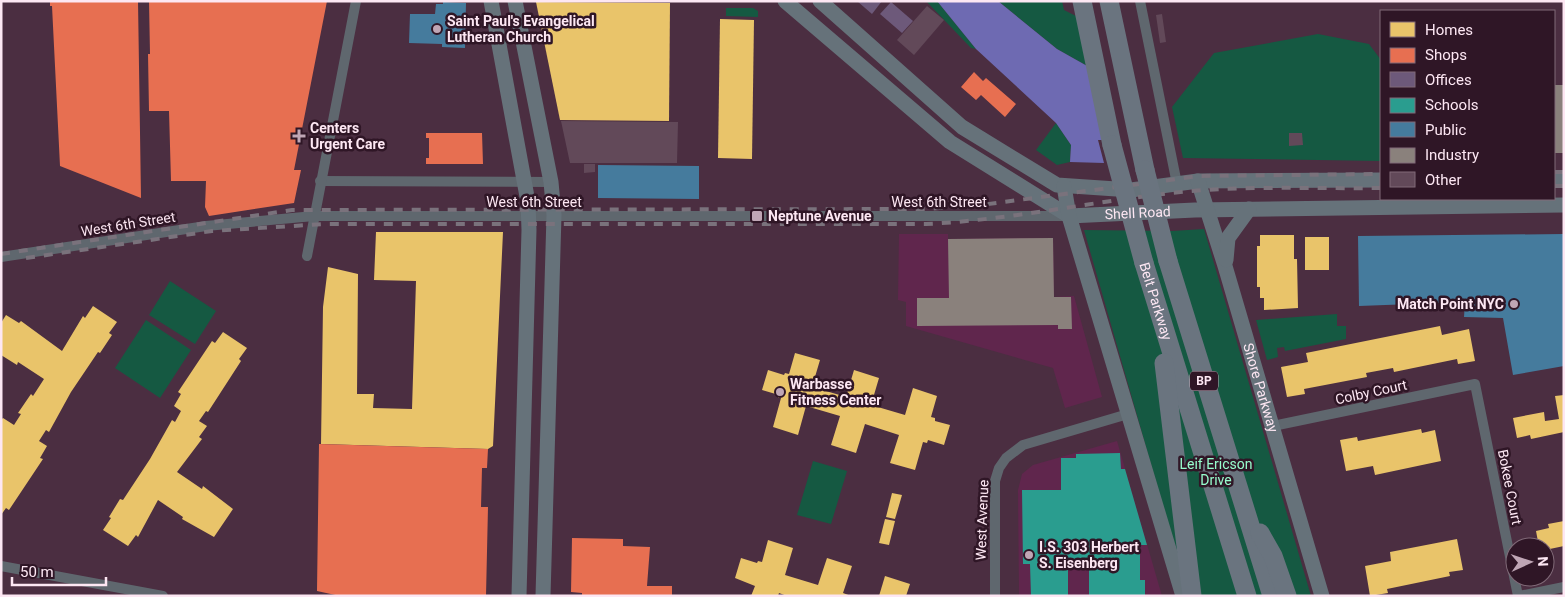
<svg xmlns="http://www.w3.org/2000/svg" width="1565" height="597" font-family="Roboto,sans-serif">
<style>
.built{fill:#60264d}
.green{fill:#155942}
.water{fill:#6e6ab2}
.homes{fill:#e9c46a}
.shops{fill:#e76f51}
.offices{fill:#6d597a}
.schools{fill:#2a9d8f}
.public{fill:#457b9d}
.industry{fill:#8a817c}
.building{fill:#624959}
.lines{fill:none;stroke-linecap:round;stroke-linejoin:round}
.minor{stroke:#5f676e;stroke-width:10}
.secondary{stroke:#66727a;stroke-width:15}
.motorway{stroke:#6a747f;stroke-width:19}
.rail{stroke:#7a727c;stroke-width:4;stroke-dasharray:9 9;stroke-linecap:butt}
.motorway-bridge{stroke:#6a747f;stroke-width:19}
.poi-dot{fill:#bfa6b5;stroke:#2f1626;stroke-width:2}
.labels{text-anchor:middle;stroke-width:5;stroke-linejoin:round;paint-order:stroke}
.shield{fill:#2f1626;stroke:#bfa8b6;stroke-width:1}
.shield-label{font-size:12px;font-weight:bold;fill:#fde7f3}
.poi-label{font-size:14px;font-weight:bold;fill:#fde7f3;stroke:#2f1626;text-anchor:start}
.street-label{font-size:14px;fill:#fde7f3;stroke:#2f1626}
.park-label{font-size:14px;fill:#97fccd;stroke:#2f1626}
</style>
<rect width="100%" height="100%" fill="#4b2e41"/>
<g class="built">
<path d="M899,234H948V239L1053,238L1054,297L1074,296L1102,397L1065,408L1053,368L906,326V302L898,300Z"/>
<path d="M1117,441L1162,596H1019L1018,490L1022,474L1033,465Z"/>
</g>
<g class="green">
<path d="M926,1H937L976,49L971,48Z"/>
<path d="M998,1H1062L1064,10L1080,18L1089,67L1057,49Z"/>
<path d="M726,8H753L758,11V17L726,16Z"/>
<path d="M1318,34L1369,44L1381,60V161L1183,158L1172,107L1214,53Z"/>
<path d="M1056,123L1071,145L1070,162L1057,165L1036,150Z"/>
<path d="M1204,229L1311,596H1195L1178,559L1084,230L1172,231Z"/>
<path d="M170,281L216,311L195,344L149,315Z"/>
<path d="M1337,314V326H1346V339L1285,351L1284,347L1277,348L1278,357L1267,360L1256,320Z"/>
<path d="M146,320L191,350L160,398L115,368Z"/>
<path d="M813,461L847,471L831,524L797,515Z"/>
</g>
<path class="water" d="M937,1H998L1057,49L1089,67L1105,140H1098L1104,163L1070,162L1071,145L1056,123L976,49Z"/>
<g class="homes">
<path d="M536,2L670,3L669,121L560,120Z"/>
<path d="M720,19L754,20L752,159L718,158Z"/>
<path d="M376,232H503L493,446L488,449L321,444L323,307L328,267L358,274L357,394H374L373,408L412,409L416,281L374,280Z"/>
<path d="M1260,235H1294V259H1297L1298,308L1264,310V298H1260V287H1257V246H1260Z"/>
<rect x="1305" y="237" width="24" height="33"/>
<path d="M93,306L117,322L109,333L112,335L100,353L98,352L71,392L49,432L46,430L39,441L47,446L40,458L43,459L9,510L6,508L1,515V420L3,418L14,425L21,414L18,413L31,394L33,396L44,379L18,362L17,365L1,355V323L6,315L19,323L21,321L62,351L83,316L85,318Z"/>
<path d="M1440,326L1442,335L1469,329L1475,361L1458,364L1457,359L1394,372L1393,368L1366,373L1367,377L1304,389L1305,394L1287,397L1281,367L1308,362L1306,353Z"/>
<path d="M223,332L247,348L239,359L241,361L208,412L206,411L199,421L207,426L199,437L202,439L177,472L202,489L203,486L233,509L214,537L182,519L183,517L158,500L138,537L136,535L128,546L103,530L111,518L109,517L120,499L123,500L150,459L172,420L175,422L181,411L174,406L181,394L178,392L212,341L215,343Z"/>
<path d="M795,353L820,360L812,387L843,396L846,397L854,370L879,378L871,405L905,415L913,388L937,396L931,417L935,418V421L950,425L944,445L928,440L927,443L923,442L915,470L890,463L899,435L865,424L856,453L831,445L840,416L806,406L798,435L773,427L781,398H778L779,395L762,390L768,370L784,375L785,373L789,374Z"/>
<path d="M1564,395V432L1531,439L1530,435L1517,438L1513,418L1544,412L1545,421L1559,419L1555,396Z"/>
<path d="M1421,429L1422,433L1435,430L1441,461L1375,475L1373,466L1346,471L1340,440L1357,437L1358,441Z"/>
<path d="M892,493L902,495L895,519L886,517Z"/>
<path d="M885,519L895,521L889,545L879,543Z"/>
<path d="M1564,521V546L1545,550V547H1539L1536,531L1549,528L1548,524Z"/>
<path d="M1457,539L1463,570L1449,572L1450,576L1387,589L1388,593L1370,596L1365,566L1391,561L1390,552Z"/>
<path d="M768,540L793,548L785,575L818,585L827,558L852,566L843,593L851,596H787L779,593L778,596H751L755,586L735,578L741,558L757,563L758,561L762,562Z"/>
<path d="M885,576L910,584L906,596H879Z"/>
</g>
<g class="shops">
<path d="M50,1H138L141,198L60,166L52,6H50Z"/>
<path d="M149,1H327L294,170H301L294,203L209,216L205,207L206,181H171L169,111H149L148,54H150Z"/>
<path d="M974,72L983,81L986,78L1016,104L1005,117L981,95L976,100L961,87Z"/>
<path d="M426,133H482L483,164H426V158H429V138H426Z"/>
<path d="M319,444L488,449L487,468H482L481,507H488L486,596H340L317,591Z"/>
<path d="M572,538L623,539V546L650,547L647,586H672V596H582V593L571,592Z"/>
</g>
<g class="offices">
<path d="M857,1H882L872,14Z"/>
<path d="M891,2L913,21L902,33L880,14Z"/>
</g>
<path class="schools" d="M1120,453L1121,469H1125L1147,545H1140V580H1145V596H1089V562H1068V596H1031L1030,564H1023L1022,490H1061V458H1076V454Z"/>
<g class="public">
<path d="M443,2L466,3L465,48L442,47V44L409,43L410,14H435L436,4H443Z"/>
<path d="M598,165L699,166V199L598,198Z"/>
<path d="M1564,234V366L1513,375L1503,318L1464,317L1465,302L1359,306L1358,236Z"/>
</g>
<g class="industry">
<rect x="1554" y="85" width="10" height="68"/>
<path d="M1053,238L1054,297H1071L1072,329H1058V325L917,326V298H949L948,239Z"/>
</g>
<g class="building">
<path d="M927,6L944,20L914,55L897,40Z"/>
<path d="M1162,14L1166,42L1160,43L1156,15Z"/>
<path d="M561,121L678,122L677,163H570Z"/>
<path d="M1289,133H1302L1303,145L1289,146Z"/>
<path d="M584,164H595V172L584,173Z"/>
</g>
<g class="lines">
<g class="minor">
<path d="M1140,1L1177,184"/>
<path d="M320,181L551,182"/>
<path d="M307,256L356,1"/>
<path d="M1,257L206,226L314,216H1067"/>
<path d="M1273,426L1475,384L1518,596"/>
<path d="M1,566L163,596"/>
<path d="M995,596V481L999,468L1006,458L1023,445L1128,414"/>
<path d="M1519,596L1564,587"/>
</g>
<g class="secondary">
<path d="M491,1L528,202L529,230L519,596"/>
<path d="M515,1L551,182L554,215L543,596"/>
<path id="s1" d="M785,1L950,142L1069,216L1195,210L1564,205"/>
<path d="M820,1L962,127L1057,185L1131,190L1198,181L1381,180"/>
<path d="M1554,179H1564"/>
<path id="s2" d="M1198,181L1225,266L1322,596"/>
<path d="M1064,186L1069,216L1183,596"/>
<path d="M1226,260L1228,238L1249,209"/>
</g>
<g class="motorway">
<path d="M1082,1L1112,145"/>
<path d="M1109,1L1145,170"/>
<path d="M1168,261L1272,596"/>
<path id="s3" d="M1144,263L1247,596"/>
<path d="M1164,363L1192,596"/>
<path d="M1260,533L1273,556L1287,596"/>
</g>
<g class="rail">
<path d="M1554,172H1564"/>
<path d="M1554,186H1564"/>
<path d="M1,254L292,210L927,209L981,205L1199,176L1381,174"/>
<path d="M26,258L212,231L324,224H926C1009,220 1090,202 1172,193C1241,185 1312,189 1381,188"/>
</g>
<g class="motorway-bridge">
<path d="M1112,145L1144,263"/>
<path d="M1145,170L1168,261"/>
</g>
</g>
<g class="poi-dot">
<circle cx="437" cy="29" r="5"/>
<path d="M296.5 128.5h5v5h5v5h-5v5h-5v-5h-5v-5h5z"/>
<rect x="751" y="210" width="12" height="12" rx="2.5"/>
<circle cx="1514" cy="304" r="5"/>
<circle cx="780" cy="392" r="5"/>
<circle cx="1029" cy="555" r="5"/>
</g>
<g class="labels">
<rect class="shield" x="1190" y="371.5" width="28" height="19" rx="4"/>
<g class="shield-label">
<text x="1204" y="385">BP</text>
</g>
<g class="poi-label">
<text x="447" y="26">Saint Paul's Evangelical<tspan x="447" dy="16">Lutheran Church</tspan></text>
<text x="310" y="133">Centers<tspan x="310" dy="16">Urgent Care</tspan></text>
<text x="768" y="221">Neptune Avenue</text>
<text x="1504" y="309" text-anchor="end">Match Point NYC</text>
<text x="790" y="389">Warbasse<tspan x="790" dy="16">Fitness Center</tspan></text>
<text x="1039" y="552">I.S. 303 Herbert<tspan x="1039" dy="16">S. Eisenberg</tspan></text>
</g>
<g class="street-label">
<text x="534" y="207">West 6th Street</text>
<text x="939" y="207">West 6th Street</text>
<text dy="5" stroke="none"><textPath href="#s1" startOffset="426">Shell Road</textPath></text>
<text transform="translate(128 224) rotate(-9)" y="5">West 6th Street</text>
<text dy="5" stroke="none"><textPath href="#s3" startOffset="40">Belt Parkway</textPath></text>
<text dy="5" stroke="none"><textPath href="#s2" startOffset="216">Shore Parkway</textPath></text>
<text transform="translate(1371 392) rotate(-12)" y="5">Colby Court</text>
<text transform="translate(1510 487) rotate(79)" y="5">Bokee Court</text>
<text transform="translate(982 520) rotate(-88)" y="5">West Avenue</text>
</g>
<g class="park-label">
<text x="1216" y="469">Leif Ericson<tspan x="1216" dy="16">Drive</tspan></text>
</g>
</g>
<rect width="1565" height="597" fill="none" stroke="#fde7f3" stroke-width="5"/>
<rect x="1380" y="10" width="175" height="190" fill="#2f1626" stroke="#816a78"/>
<rect x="1390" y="22" width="25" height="15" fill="#e9c46a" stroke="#816a78"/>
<text x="1425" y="35" font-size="15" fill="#fde7f3">Homes</text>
<rect x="1390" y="48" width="25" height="15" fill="#e76f51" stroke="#816a78"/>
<text x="1425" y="60" font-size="15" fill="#fde7f3">Shops</text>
<rect x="1390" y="72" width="25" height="15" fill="#6d597a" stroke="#816a78"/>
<text x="1425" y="85" font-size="15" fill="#fde7f3">Offices</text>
<rect x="1390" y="98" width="25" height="15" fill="#2a9d8f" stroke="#816a78"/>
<text x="1425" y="110" font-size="15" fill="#fde7f3">Schools</text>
<rect x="1390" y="122" width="25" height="15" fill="#457b9d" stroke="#816a78"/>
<text x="1425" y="135" font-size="15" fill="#fde7f3">Public</text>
<rect x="1390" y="148" width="25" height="15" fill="#8a817c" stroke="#816a78"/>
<text x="1425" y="160" font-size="15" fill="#fde7f3">Industry</text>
<rect x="1390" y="172" width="25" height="15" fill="#624959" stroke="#816a78"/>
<text x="1425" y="185" font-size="15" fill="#fde7f3">Other</text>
<g transform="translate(1530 562) rotate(87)"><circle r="24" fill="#2f1626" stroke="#816a78"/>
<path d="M0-4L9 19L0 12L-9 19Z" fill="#bfa6b5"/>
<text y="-8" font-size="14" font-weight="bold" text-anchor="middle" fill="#fde7f3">N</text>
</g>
<path d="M12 577v8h94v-8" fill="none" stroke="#fde7f3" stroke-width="2.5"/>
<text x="20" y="577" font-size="15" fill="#fde7f3" stroke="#2f1626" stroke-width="4" paint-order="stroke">50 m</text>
</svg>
